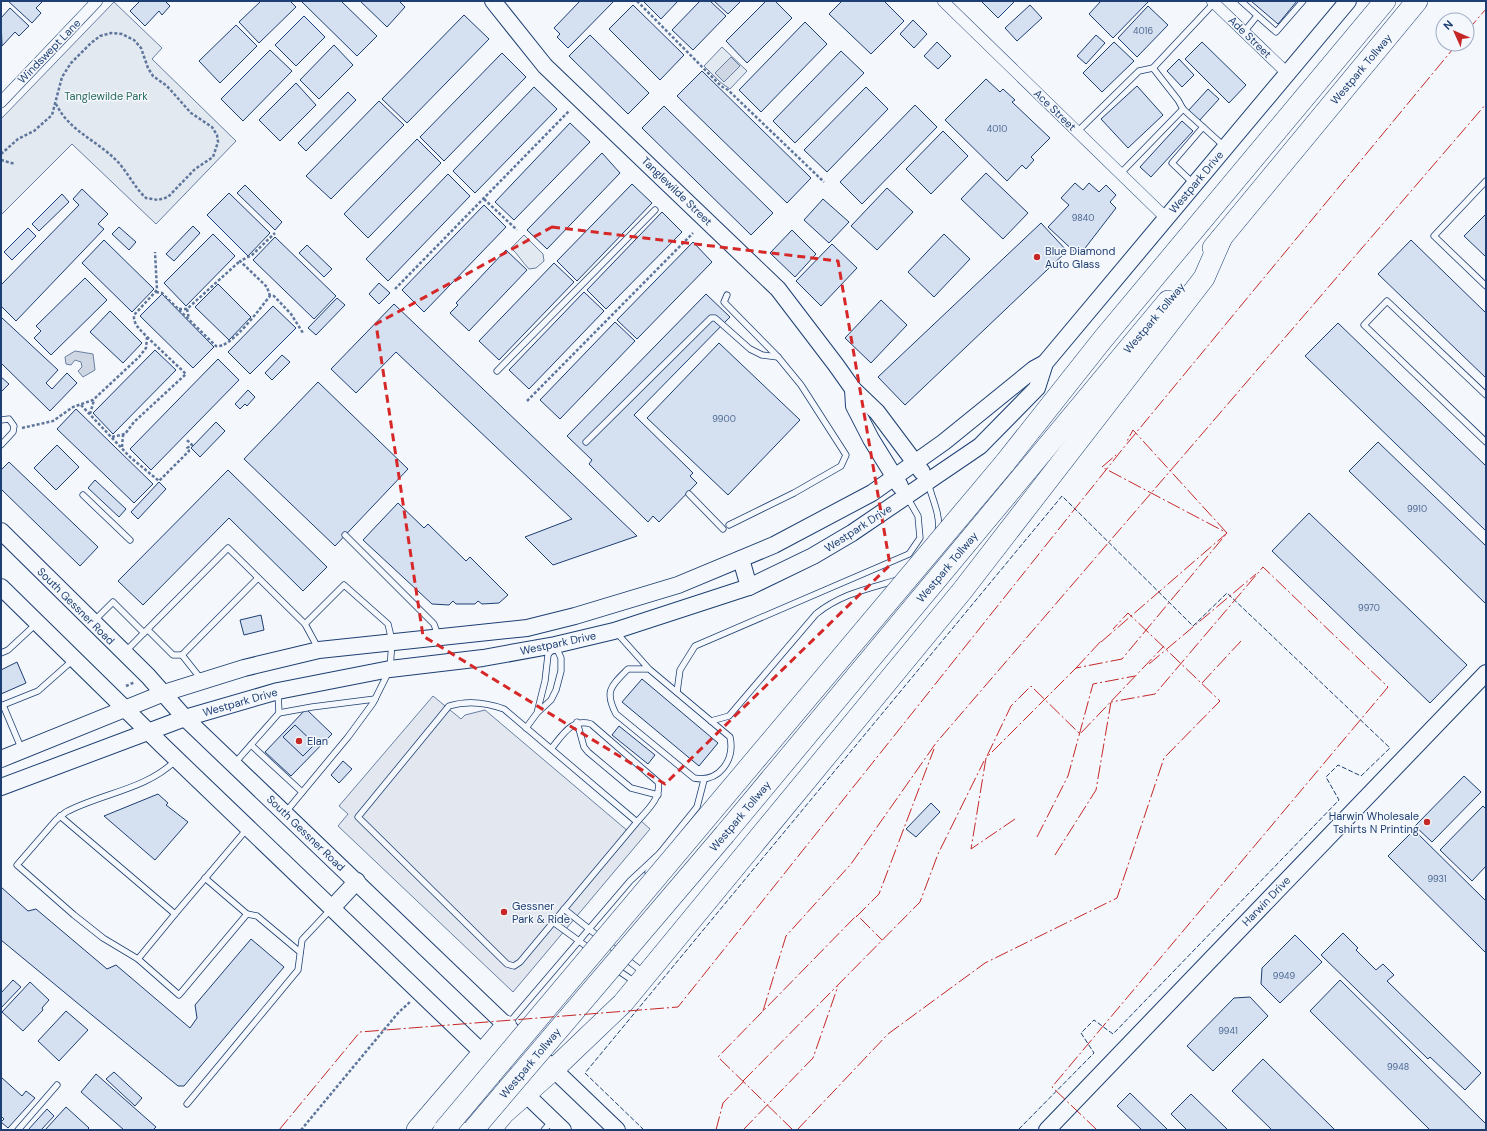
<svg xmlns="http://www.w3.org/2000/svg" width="1487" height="1131" font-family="'DM Sans',sans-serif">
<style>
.green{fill:#e3e9f0;stroke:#687fa3}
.parking{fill:#e3e8f0;stroke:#687fa3}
.water{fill:#cfd7e4;stroke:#687fa3}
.building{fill:#d5e0f0;stroke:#1d3f73}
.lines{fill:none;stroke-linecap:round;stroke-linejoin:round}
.lane-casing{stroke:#1d3f73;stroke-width:7}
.street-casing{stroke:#1d3f73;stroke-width:12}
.secondary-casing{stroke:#1d3f73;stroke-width:18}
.highway-casing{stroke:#1d3f73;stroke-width:22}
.path{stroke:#5e769c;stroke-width:2.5;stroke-dasharray:3 2;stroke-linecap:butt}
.lane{stroke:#f4f7fb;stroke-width:5.5}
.street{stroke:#f4f7fb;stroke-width:11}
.secondary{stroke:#f4f7fb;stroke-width:16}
.highway{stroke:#f4f7fb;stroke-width:21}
.highway-bridge-casing{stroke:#1d3f73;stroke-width:22;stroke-linecap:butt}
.highway-bridge{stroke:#f4f7fb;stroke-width:21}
.fence{stroke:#1d3f73;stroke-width:1;stroke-dasharray:5 2;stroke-linecap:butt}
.power{stroke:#c62828;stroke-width:1;stroke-dasharray:14 3 2 3;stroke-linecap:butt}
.marked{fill:none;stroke:#d62828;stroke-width:3;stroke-dasharray:8 5;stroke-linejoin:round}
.poi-dot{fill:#c62828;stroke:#f4f7fb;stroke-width:1.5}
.labels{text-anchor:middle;stroke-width:3;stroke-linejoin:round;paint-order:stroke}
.number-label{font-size:9px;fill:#4b6792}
.street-label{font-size:11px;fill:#1d3f73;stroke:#f4f7fb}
.park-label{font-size:11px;fill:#2c6c60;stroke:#f4f7fb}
.poi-label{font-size:11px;fill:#1d3f73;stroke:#f4f7fb;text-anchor:start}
</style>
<rect width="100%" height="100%" fill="#f4f7fb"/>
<g class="green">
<path d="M114,2L162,48L152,59L236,141L156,224L72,144L1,215V119Z"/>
<path d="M722,47L747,71L730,89L720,82L704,66Z"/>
<path d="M524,235L543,254L544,261L536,268L529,269C522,262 518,254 511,248Z"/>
</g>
<path class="parking" d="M433,696L461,719L465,715L485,710L629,832L640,820L650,829L513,992L338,826L348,814L339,806Z"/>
<g class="water">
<path d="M731,57L740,66L724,82L715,73Z"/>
<path d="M75,351L93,354L95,370L83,377L78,371L82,367L81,362L75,360L71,365L66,364L65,357Z"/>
</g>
<g class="building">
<path d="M8,1H43L36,8L41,13L32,23Z"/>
<path d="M140,1H165L170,6L162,15L159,11L145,26L130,11Z"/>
<path d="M261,1H290L296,7L259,43L239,22Z"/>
<path d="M301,1H341L377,36L357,56Z"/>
<path d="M360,1H399L405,7L387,27Z"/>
<path d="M580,1H614L568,48L557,37L560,34L554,28Z"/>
<path d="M643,1H678L661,19Z"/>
<path d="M700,1H710L726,16L693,50L672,30Z"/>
<path d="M714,1H741L728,14Z"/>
<path d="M766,1H775L792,18L747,63L726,41Z"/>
<path d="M842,1H884L904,21L871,54L829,14Z"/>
<path d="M981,1H1015L998,18Z"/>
<path d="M1101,1H1149L1113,38L1089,14Z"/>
<path d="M1251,1H1297L1278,24Z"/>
<path d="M633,5L684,55L660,80L609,29Z"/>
<path d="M1030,5L1042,18L1017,41L1005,28Z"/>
<path d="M1148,6L1168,25L1137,57L1118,38Z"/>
<path d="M10,8L29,26L19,36L15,32L2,46L1,18Z"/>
<path d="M464,15L489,39L407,123L382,99Z"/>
<path d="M304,16L325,37L296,66L275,45Z"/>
<path d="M913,20L927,34L914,48L900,34Z"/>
<path d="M805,22L827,44L761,112L739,90Z"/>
<path d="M236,25L257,46L220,83L199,61Z"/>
<path d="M590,35L649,93L628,114L569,56Z"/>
<path d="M1096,35L1105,43L1086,64L1077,56Z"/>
<path d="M937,42L951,56L938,69L924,56Z"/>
<path d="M1114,42L1134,61L1102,92L1083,73Z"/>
<path d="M1202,42L1246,85L1229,103L1185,59Z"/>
<path d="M334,45L353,65L319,99L300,80Z"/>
<path d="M270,50L292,71L243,121L221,99Z"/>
<path d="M841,51L864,73L795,143L773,121Z"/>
<path d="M502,53L526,77L444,161L420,137Z"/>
<path d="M1179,59L1194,75L1182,87L1167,71Z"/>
<path d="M702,71L811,178L787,203L677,96Z"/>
<path d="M986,79L1000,92L1003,89L1015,100L1012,102L1050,138L1031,157L1034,160L1026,169L1022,165L1007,181L945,120Z"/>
<path d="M296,83L316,105L280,141L259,120Z"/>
<path d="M1137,86L1163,115L1128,148L1101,119Z"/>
<path d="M534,87L557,109L475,193L453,171Z"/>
<path d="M866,87L888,109L827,172L804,150Z"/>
<path d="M1208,89L1219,99L1199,121L1188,111Z"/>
<path d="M348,92L356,100L306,151L298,143Z"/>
<path d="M379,101L404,125L331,199L306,176Z"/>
<path d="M915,105L937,127L862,204L840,182Z"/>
<path d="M664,106L773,213L751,235L642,128Z"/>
<path d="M1182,121L1193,131L1151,177L1140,167Z"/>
<path d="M570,123L590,142L514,220L495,202Z"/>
<path d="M943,131L968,156L931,194L906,169Z"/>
<path d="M417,139L441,163L368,238L344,214Z"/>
<path d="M602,153L620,173L547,249L527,230Z"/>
<path d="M986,173L1028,213L1003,239L961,199Z"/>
<path d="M448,174L470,196L388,281L366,259Z"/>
<path d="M1075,183L1083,190L1089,183L1099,192L1106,185L1116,195L1110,202L1116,208L1079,256L1048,227L1069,205L1061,198Z"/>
<path d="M632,184L652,203L577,281L557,261Z"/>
<path d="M245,185L282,222L275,230L237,193Z"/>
<path d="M887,188L913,212L877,250L851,226Z"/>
<path d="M82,189L108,214L98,224L104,229L16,321L1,306V285L79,205L73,199Z"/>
<path d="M229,193L270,233L248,256L207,215Z"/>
<path d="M62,194L69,202L39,231L32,224Z"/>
<path d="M823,199L849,222L829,243L804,220Z"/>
<path d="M484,205L506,227L424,312L402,290Z"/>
<path d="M662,212L682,232L606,309L587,290Z"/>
<path d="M1486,214V257L1464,236Z"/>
<path d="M1041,223L1067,251L905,405L878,377Z"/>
<path d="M193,226L200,233L174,261L166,254Z"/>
<path d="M119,227L136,242L129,250L112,234Z"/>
<path d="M28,228L36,236L12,260L4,252Z"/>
<path d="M792,230L816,254L795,277L770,253Z"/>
<path d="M213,234L235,256L186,306L164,283Z"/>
<path d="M944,234L970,259L934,297L908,272Z"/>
<path d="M275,237L336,296L314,319L253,260Z"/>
<path d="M104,240L154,289L132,312L82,263Z"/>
<path d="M1411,240L1486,313V378L1378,274Z"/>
<path d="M693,242L712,262L637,339L617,320Z"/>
<path d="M832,244L857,268L821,306L796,281Z"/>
<path d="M307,245L332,269L324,277L299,253Z"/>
<path d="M506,250L527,270L469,331L450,313L458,305L456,303Z"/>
<path d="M554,263L574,282L499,360L479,341Z"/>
<path d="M85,278L107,300L51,355L34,338L41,331L36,326Z"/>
<path d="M379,283L390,293L379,304L369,294Z"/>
<path d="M218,284L251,317L229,340L195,307Z"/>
<path d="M584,292L604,311L529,389L509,370Z"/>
<path d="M162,294L214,347L193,368L140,316Z"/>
<path d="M706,294L730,317L634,415L693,473L690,476L697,483L659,522L653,516L648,522L589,464L592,460L567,436Z"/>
<path d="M337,298L345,305L316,335L308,328Z"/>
<path d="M881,300L907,325L871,363L845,338Z"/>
<path d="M394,304L637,536L553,565L525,537L572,519L396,352L356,393L331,369Z"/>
<path d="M273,306L296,328L250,374L228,352Z"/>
<path d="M110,311L142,343L123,363L90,332Z"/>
<path d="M1,317L58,370L46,383L52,389L67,373L77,383L50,411L1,363Z"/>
<path d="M615,322L635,341L560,419L540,400Z"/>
<path d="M1338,323L1486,466V531L1305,356Z"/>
<path d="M719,343L800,420L728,495L647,418Z"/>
<path d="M155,350L176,370L113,434L93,413Z"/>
<path d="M282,355L290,362L272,380L265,373Z"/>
<path d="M218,359L239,380L151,470L130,449Z"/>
<path d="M1,377L9,384L1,392Z"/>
<path d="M318,382L408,469L335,546L244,459Z"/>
<path d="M248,390L255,397L247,406L245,404L240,409L235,404Z"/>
<path d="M76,409L153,484L134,503L57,429Z"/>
<path d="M216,422L225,431L200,457L191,448Z"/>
<path d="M1378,442L1486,546V604L1349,471Z"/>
<path d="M57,445L79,467L56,490L34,468Z"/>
<path d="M9,462L98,547L80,566L1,489V470Z"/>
<path d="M228,470L327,567L303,591L229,518L143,605L118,581Z"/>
<path d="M95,480L126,509L119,517L88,488Z"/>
<path d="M159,482L166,489L138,519L131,512Z"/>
<path d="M398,503L424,528L428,524L466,561L470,557L508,595L499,603L482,604L478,601L475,604H456L453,601L449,605L432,604L363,540Z"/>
<path d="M1309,513L1467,665L1430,703L1272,551Z"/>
<path d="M261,615L264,630L244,635L240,620Z"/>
<path d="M17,662L26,683L1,694V670Z"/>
<path d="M642,679L718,743L699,766L622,702Z"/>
<path d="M306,709L332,734L291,776L265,752Z"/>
<path d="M295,725L315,744L303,756L283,737Z"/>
<path d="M619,726L655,755L648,764L612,735Z"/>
<path d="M343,761L352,769L339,783L331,775Z"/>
<path d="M1464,776L1481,792L1432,842L1415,826Z"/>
<path d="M158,794L168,803L166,805L188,822L155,860L104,816Z"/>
<path d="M931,803L940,812L916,837L906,829Z"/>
<path d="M1483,806L1486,809V866L1472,881L1440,850Z"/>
<path d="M1414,830L1486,901V953L1388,856Z"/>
<path d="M1,887L28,911L36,909L107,969L116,965L190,1028L197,1018L195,1005L251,939L284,967L184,1086H178L1,940Z"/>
<path d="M1343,933L1358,948L1356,950L1376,970L1383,964L1394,975L1387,981L1481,1073L1465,1090L1430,1057L1428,1059L1321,955Z"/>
<path d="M1295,935L1322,962L1280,1003L1261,984L1262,968Z"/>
<path d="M13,980L21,987L1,1008V993Z"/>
<path d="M1340,980L1486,1124V1130H1430L1310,1011Z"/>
<path d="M30,982L49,1000L42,1008L43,1010L23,1031L2,1012Z"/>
<path d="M1250,997L1268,1016L1213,1071L1187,1046L1234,998Z"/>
<path d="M66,1011L88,1030L59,1061L38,1041Z"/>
<path d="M1263,1059L1335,1130H1272L1232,1091Z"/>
<path d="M114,1072L142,1098L135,1106L106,1079Z"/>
<path d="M96,1074L156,1127L153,1130H124L81,1092Z"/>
<path d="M1,1077L22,1096L26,1091L35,1098L8,1128L1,1122L4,1119L1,1116Z"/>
<path d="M1130,1093L1168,1130H1142L1117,1106Z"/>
<path d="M1191,1094L1228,1130H1187L1171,1114Z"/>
<path d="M66,1107L89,1128L87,1130H45Z"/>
<path d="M47,1109L54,1116L41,1130H28Z"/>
</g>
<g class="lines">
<g class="lane-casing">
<g id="lane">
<path d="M1241,1L1276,32L1303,1"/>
<path d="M1244,32L1257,16"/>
<path d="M1153,68L1178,100L1183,109L1203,127"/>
<path d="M1077,132L1139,71L1153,68L1214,3"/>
<path d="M1120,174L1183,109"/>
<path d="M1486,181L1434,236L1486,286"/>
<path d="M1194,184L1172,163L1203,127L1225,147"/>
<path d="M727,295L724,302L778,357L801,385L846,455L841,466L794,493L729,525"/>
<path d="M497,371L655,210"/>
<path d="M1486,395L1387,301L1364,325L1486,442"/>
<path d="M1,420L9,419L14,426L13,432L1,445"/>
<path d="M586,442L711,318H715L750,349L762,355L778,357"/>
<path d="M928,483C932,498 941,516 938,531"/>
<path d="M689,494L723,529"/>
<path d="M83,495L130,540"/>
<path d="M345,535L434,624L438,636"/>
<path d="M94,621L113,602L144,633"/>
<path d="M148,630L173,655H182L201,679"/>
<path d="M616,632L649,669L730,737C735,760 719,783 694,778L616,714C604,691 611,686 628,669H649"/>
<path d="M125,652L228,548L305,624L318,648"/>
<path d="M1,653L8,650L36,624"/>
<path d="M182,655L258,578"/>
<path d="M677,692L680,670L695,646L909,554L920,538L918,516L907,497"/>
<path d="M279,713L312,707L375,699"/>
<path d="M711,721L729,716L816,614C841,594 867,589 897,580"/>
<path d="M577,722L584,747L588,752L631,788L658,795"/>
<path d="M526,728L537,713L551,700L556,690L561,671V658L555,645L548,655L545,681L537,713"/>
<path d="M251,745L302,792"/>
<path d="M551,749C562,736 571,718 591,724L658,782C662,798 646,811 637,822L520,962L514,966L507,964L358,817L449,706C468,700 485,702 504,709L637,822"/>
<path d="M22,750L3,705L38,691L73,660"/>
<path d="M175,761C145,790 102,793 66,812L56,820L17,865L74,915L103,938L138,959L179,995L247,914"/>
<path d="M234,764L279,713L278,693"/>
<path d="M285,813L348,737L373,703L390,669L392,641L388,624L344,585L305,624"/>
<path d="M60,816L175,914L247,829"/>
<path d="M648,872L660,853L697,807L704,780"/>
<path d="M205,878L247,914L257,916L300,952"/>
<path d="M564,909L618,952"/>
<path d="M553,922L590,949"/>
<path d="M625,958L643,972"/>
<path d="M138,959L175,914"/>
<path d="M616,969L635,982"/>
<path d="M509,1023L630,881L660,853"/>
<path d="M187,1104L298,970L302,940L332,908"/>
<path d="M18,1130L57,1085"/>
<path d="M544,1130L551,1122"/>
</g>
</g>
<g class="street-casing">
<g id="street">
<path d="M943,1L1166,218"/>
<path d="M1212,1L1288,74"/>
<path d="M1,102L97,1"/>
</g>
</g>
<g class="secondary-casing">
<g id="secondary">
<path d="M493,1L545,66L778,289L836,365L853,389L877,412L922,472"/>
<path d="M853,389L854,406L871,439L900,486"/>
<path d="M1,531L148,676L185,718L514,1033"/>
<path d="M741,559L749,587"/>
<path d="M1,587L165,748L563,1130"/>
<path d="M1,759L164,693L244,668L319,650L527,628L575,616L678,585L774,545L872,493L944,442L1034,369L1045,363"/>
<path d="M1,787L185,718L278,691L390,669L483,658L555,645L614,631L749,587L813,556L852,533L980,446L1037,388L1045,363L1348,1"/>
<path d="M332,908L357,881"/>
<path d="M546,1062L617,1130"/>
<path d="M1047,1130L1486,673"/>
</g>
</g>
<g class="highway-casing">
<g id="highway">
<path d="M1213,248L1417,1"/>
<path d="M1004,464L1103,339L1385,1"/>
<path d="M725,834L1168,301"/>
<path d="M417,1130L506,1026"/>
<path d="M490,1130L504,1113L554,1069L623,1003L962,591L1204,278L1222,237"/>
</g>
</g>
<g class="path">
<path d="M637,1L721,86L728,90L824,182"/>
<path d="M1,154L18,139L34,131L52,115L62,77L71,63L91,43L100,36L111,33L122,34L134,40L141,48L148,68L153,76L167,86L191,113L212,127L217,135L218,142L213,157L195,169L168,197L158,200L146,198C135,188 128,173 118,162C97,140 70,132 56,104"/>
<path d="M1,160L15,164"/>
<path d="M484,199L517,230"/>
<path d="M395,289L569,111"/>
<path d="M156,292L162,293L168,299L216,346C231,349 260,308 270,296H274L291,314L303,333"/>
<path d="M270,296L267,287L240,261L252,255L275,233"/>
<path d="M179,309H187L240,261"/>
<path d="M187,309L189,319"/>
<path d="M527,401L693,233"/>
<path d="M81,405L130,457L159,481L189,451L187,448L192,445L187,440"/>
<path d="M90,414L94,400"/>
<path d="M22,428L53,421L73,407L93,400L139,357L146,348L147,337C141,330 133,325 134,315L157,290L155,252"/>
<path d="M112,437L125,434L134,422L186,374L147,337"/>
<path d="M122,447L123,435"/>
<path d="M126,686L135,682"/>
<path d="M301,1130L398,1013L411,1001"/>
</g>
<use href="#lane" class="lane"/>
<use href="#street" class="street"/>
<use href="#secondary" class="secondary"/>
<use href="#highway" class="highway"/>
<g class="highway-bridge-casing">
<g id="highway-bridge">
<path d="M444,1130L1004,464"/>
<path d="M473,1130L725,834"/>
</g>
</g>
<use href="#highway-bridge" class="highway-bridge"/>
<path class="fence" d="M644,1130L585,1073L1062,496L1193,626L1227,593L1390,748L1361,776L1338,765L1326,777L1339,800L1113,1034L1094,1020L1081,1033L1094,1053L1018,1130"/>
<g class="power">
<path d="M1467,31L1486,9"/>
<path d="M1101,642L1227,533L1102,467L1116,455"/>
<path d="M1149,664L1256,574"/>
<path d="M1076,668L1102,640"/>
<path d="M1202,683L1241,641"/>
<path d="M987,756L1011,706L1031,686L1080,734L1164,646"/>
<path d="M1015,819L971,849L986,758L1076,668L1122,659L1227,533L1133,430L1126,443"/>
<path d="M1037,837L1068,776L1093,684L1135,676"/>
<path d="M1055,855L1096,790L1111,702L1155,694L1263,567"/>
<path d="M856,917L879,894L934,749"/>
<path d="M763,1011L786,936L851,864L936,743L1486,104"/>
<path d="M743,1081L920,902L938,854L984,761"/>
<path d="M279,1130L360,1032L678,1007L1121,451L1457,44"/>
<path d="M716,1130L723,1103L744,1081"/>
<path d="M743,1130L813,1058L838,986"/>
<path d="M793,1130L718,1057L857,915L882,940"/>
<path d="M797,1130L888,1034L985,963L1117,898L1164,758L1220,701L1128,613L1113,629"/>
<path d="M1097,1130L1052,1087L1388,687L1263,567"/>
</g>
</g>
<path class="marked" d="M552,227L838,261L890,565L665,784L423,636L376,324Z"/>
<g class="poi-dot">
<circle cx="1037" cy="257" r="4"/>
<circle cx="299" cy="741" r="4"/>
<circle cx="1427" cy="822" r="4"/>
<circle cx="504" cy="912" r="4"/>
</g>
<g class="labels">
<g class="number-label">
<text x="1143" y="34">4016</text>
<text x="997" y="132">4010</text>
<text x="1083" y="221">9840</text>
<text x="724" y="422">9900</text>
<text x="1417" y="512">9910</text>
<text x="1369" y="611">9970</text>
<text x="1437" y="882">9931</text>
<text x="1284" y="979">9949</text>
<text x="1228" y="1034">9941</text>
<text x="1398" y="1070">9948</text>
</g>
<g class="street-label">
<text transform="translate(1250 37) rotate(44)" y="4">Ade Street</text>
<text transform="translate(49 51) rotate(-46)" y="4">Windswept Lane</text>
<text transform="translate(1361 69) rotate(-50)" y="4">Westpark Tollway</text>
<text transform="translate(1055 110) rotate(44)" y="4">Ace Street</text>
<text transform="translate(1196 182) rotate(-50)" y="4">Westpark Drive</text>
<text transform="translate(677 191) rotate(44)" y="4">Tanglewilde Street</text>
<text transform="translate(1154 318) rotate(-50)" y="4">Westpark Tollway</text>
<text transform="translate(858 528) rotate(-33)" y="4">Westpark Drive</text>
<text transform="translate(947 567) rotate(-50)" y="4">Westpark Tollway</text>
<text transform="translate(76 606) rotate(45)" y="4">South Gessner Road</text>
<text transform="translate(558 643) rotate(-12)" y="4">Westpark Drive</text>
<text transform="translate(240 702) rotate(-16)" y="4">Westpark Drive</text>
<text transform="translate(740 816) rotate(-50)" y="4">Westpark Tollway</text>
<text transform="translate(306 833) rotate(44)" y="4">South Gessner Road</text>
<text transform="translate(1266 901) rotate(-46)" y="4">Harwin Drive</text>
<text transform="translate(530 1063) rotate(-50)" y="4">Westpark Tollway</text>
</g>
<g class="park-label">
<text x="106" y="100">Tanglewilde Park</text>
</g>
<g class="poi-label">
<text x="1045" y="255">Blue Diamond<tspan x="1045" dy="13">Auto Glass</tspan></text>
<text x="307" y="745">Elan</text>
<text x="1419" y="820" text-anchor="end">Harwin Wholesale<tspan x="1419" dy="13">Tshirts N Printing</tspan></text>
<text x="512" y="910">Gessner<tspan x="512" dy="13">Park &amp; Ride</tspan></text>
</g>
</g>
<rect width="1487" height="1131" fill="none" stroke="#1d3f73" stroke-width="4"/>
<g transform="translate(1455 32) rotate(315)"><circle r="19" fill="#f4f7fb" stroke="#9eadc5"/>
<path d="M0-3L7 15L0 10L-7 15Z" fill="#c62828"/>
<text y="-6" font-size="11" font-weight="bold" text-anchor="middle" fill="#1d3f73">N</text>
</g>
</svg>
